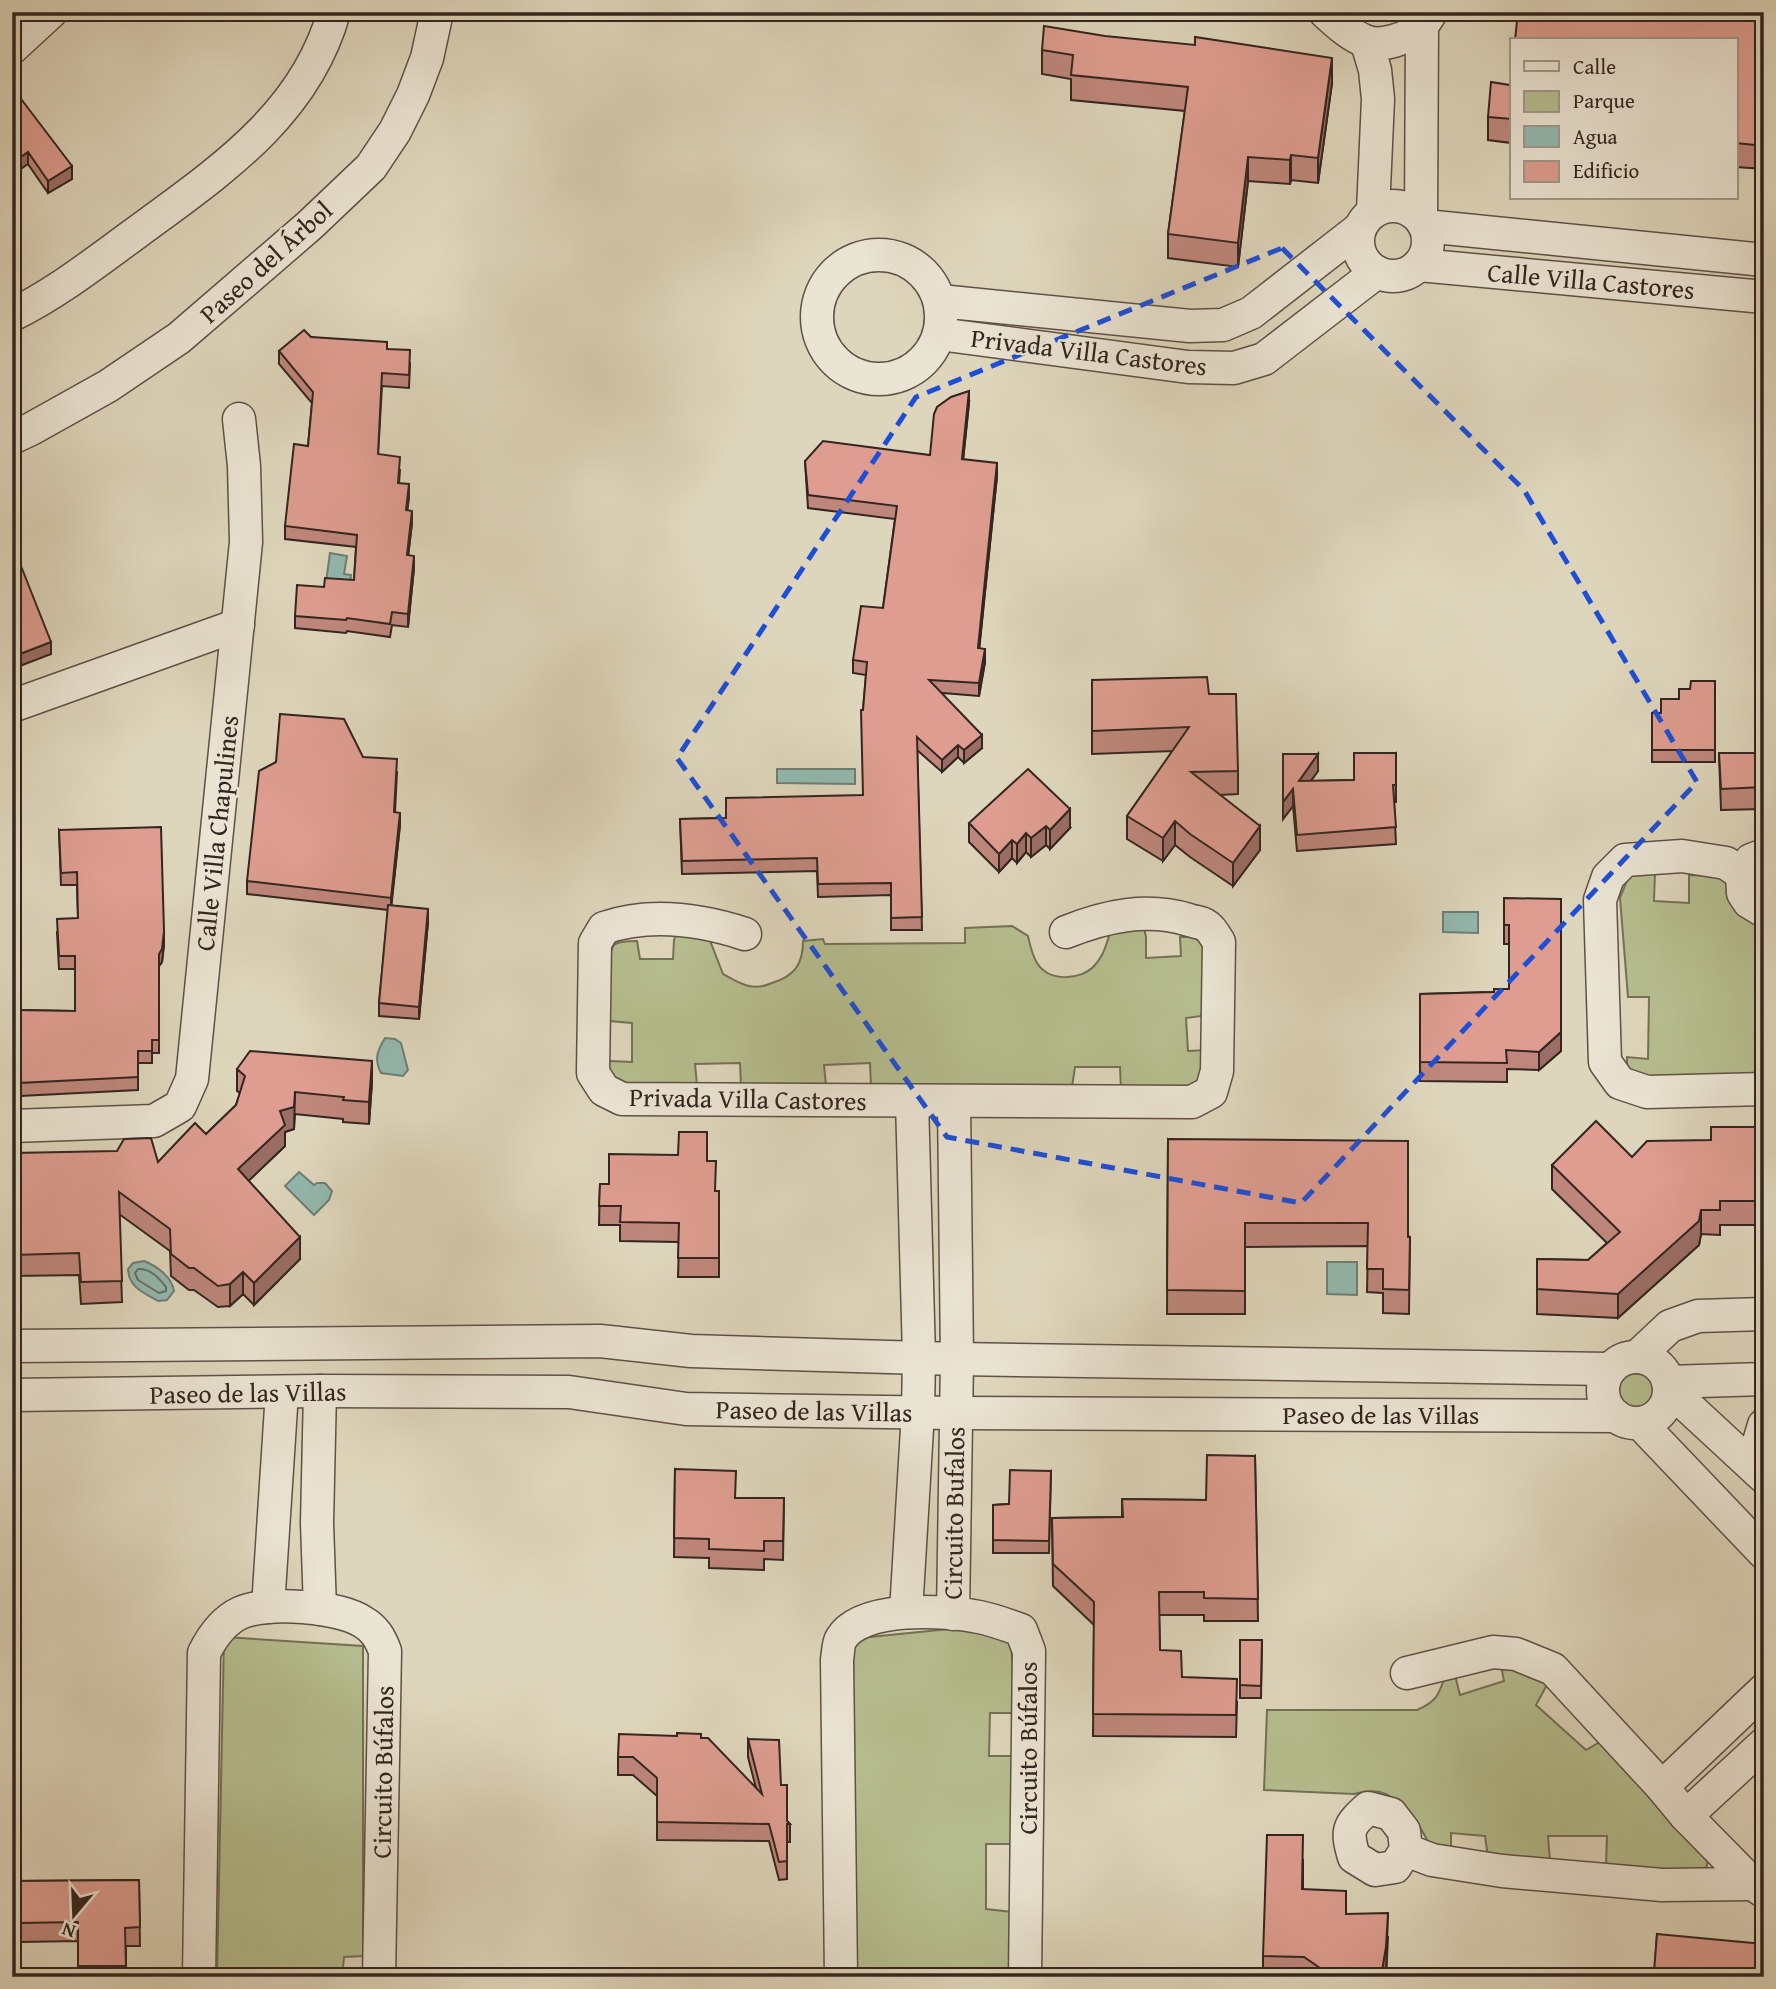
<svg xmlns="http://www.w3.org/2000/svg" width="1776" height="1989" font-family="'Gentium Book Plus',serif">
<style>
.green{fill:#b5bd8e;stroke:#747156;stroke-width:2}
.water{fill:#93b9af;stroke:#6d7e75;stroke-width:2}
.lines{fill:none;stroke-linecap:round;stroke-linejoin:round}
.shore{stroke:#636f67;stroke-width:2}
.minor-casing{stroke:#5e5146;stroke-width:35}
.minor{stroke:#eae4d3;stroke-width:32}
.wall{fill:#bf877c;stroke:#33251f;stroke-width:2}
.shaded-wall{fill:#9b6e65;stroke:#33251f;stroke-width:2}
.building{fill:#de9d90;stroke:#33251f;stroke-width:2}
.marked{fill:none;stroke:#1d4ed8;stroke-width:5;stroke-dasharray:14 9;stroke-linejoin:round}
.labels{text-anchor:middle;stroke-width:5;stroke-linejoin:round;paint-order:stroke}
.street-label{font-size:26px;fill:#33251f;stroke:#eae4d3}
</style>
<rect width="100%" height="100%" fill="#ded6bc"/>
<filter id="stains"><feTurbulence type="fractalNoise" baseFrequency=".00286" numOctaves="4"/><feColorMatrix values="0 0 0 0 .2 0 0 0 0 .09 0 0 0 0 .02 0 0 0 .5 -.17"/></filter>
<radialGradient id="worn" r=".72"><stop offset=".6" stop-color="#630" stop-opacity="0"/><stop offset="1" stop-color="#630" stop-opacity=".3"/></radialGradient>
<g class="green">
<path d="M1638,872L1655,873L1654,901L1689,903V875L1725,876L1729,892L1764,926V1082L1649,1084L1627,1073V1057L1648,1059L1649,997H1628L1620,898L1628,878Z"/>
<path d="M1143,923L1146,937V958L1181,956L1180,937H1199L1206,941L1208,1015L1186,1018L1188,1051L1209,1050L1197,1090H1121L1120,1067H1075L1072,1087L871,1086L870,1063L824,1065L826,1086H741L740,1063L695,1064L697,1085H618L605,1066L610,1061L632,1062V1023L609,1021C609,1007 605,951 615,944C621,941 631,941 637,941L640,959H673L674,940L676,933L709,938L723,974C731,978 740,984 749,986C757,988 765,986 772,983C794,976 803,965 803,941L823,939L825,944L965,943V928L1012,926L1028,936C1030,945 1032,955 1037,963C1049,982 1081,981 1095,965C1105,954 1108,939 1112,925Z"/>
<circle cx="1634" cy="1389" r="20"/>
<path d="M969,1627L1011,1639L1015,1713H990L989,1756H1014L1013,1844H986V1909L1012,1912L1011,1977H851L850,1639Z"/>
<path d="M224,1637L363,1646V1956L344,1957L342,1977H217Z"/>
<path d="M1500,1661L1549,1681L1536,1705L1586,1750L1605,1739L1708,1860L1706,1869L1698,1878L1606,1865L1607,1836H1548L1550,1861L1488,1857L1485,1836L1451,1833V1851H1431C1428,1838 1421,1828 1412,1817C1395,1796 1382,1786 1354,1794L1264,1790L1267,1710H1417C1436,1702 1439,1695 1445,1676L1455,1675L1460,1695L1504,1681Z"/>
</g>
<g class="water">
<path d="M330,553L347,556L344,574L351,575L350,585L326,582Z"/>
<path d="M777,769H855V784L777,783Z"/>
<path d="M1443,912H1478V933L1443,932Z"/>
<path d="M385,1038L395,1039L401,1043L408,1070L403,1076L381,1073C374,1060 377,1051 385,1038Z"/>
<path d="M299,1172L314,1185L317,1183H325L332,1191L329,1200L314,1215L285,1186Z"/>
<path d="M144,1261C157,1266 172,1277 174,1291L167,1300L158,1301C143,1292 129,1288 128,1269L133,1263Z"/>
<path d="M1327,1262H1357V1295L1327,1294Z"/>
</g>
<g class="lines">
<path class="shore" d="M138,1269C150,1268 159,1278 166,1287V1291L159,1293L138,1280L135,1273Z"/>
<g class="minor-casing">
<g id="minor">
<path d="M1325,12C1337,23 1350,35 1365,41C1382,48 1409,38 1421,26C1425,23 1428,17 1431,12"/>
<path d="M1367,43L1375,70L1378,99L1373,211"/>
<path d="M12,48L51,12"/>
<circle cx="1393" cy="241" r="35"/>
<path d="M1421,219L1422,26"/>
<path d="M1425,226L1764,260"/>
<circle cx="879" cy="317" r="62"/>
<path d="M1419,265L1764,297"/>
<path d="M940,301L1190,326L1223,325L1251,313L1359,229"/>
<path d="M12,315C57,293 96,262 136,233C217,173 305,116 334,12"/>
<path d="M939,334L1188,367L1234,368L1264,359L1377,272"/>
<path d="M12,438L31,429L108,386L179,338L310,225L371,167L395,131L413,95L427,58L437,12"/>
<path d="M12,706L238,625"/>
<path d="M1764,855L1751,860L1742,874L1743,893L1749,902L1764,911"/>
<path d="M1742,874L1726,863L1682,856L1625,860L1608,877L1600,900L1605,1062L1620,1083L1647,1092L1764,1089"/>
<path d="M745,934C699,919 651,912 604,928L595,943L593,1073L604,1090L622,1099L1192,1102L1211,1092L1217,1071L1219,942C1215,936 1211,928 1205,925C1201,922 1194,922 1189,920C1147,907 1106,916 1066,932"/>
<path d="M12,1126L154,1121L180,1106L192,1079L246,542L244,466L239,419"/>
<path d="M12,1346L600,1341L691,1351L957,1359L1610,1369"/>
<path d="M1637,1357L1670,1326L1698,1316L1764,1314"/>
<circle cx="1636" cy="1390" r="33"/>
<path d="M1668,1382L1764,1379"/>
<path d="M1670,1390L1764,1477"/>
<path d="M320,1391L317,1523L320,1609"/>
<path d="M12,1395L320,1391L569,1392L686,1409L955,1413L1616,1416"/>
<path d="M1640,1423L1764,1553"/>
<path d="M1759,1472L1758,1445L1764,1425"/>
<path d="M268,1607L282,1392"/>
<path d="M906,1612L918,1412L919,1357L912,1101"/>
<path d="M953,1614L957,1359L954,1102"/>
<path d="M1407,1673L1493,1652L1516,1654L1553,1669L1662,1787L1686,1816L1753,1884L1763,1891"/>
<path d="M1662,1787L1764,1690"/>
<path d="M1686,1816L1764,1744"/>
<path d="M1406,1850L1395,1867L1375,1870L1354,1857C1346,1830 1348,1826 1368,1808L1391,1814L1404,1831L1406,1850L1432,1860L1502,1871L1662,1885L1753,1884"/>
<path d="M199,1977L204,1653C212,1637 223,1621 240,1613C266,1601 339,1606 363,1622C375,1629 380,1638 385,1651L379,1977"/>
<path d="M841,1977L837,1660C838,1654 838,1644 841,1639C860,1605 947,1610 979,1617C994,1620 1007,1625 1021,1630L1029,1651L1025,1977"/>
</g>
</g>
<use href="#minor" class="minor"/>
</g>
<g class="wall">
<path d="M1764,12V169L1736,167V40Z"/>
<path d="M1042,50L1332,83L1318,183L1291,180L1290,184L1248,181L1238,267L1168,258V234L1185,111L1071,100V79L1042,74Z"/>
<path d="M1512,72V143L1488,140V117L1510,85Z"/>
<path d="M12,93L72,179L48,193L28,164Z"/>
<path d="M311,337L387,349L410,363L409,388L382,386L378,455L400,470L399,484L409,497L407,510L412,523L408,555L414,568L408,627L392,625L390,637L347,631L346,633L295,628V616L324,587L354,580L356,547L285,539V526L308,446L312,403L279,364V351Z"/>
<path d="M969,403L963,459L997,476L979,649L985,662L979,696L942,693L982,748L964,763L958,757L942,772L917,750L922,930H891V895L818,897L817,871L682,874L680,819L726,818L863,795V710L866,675L853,673V660L883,608L895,519L808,508L805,461L930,455Z"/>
<path d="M1092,680L1209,694L1238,771V794L1220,795L1260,850L1233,886L1190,857L1175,845L1163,861L1127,839V816L1173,751L1092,754Z"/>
<path d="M1715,681V762H1652V713H1661L1690,689Z"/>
<path d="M1396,753V802H1394L1396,844L1297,851L1293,806L1283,819V754L1318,771L1311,781L1354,780Z"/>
<path d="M1719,753H1764V809L1721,810Z"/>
<path d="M363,757L397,772L395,812L400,825L391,906L428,922L419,1019L379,1016V1003L388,910L247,894V881Z"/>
<path d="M969,823L1070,828L1050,849L1046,845L1031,857L1026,852L1017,863L1012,858L999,872L969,842Z"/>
<path d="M59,830L164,944L162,962L159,966V1053H152V1063H138V1090L20,1096V1099H12V961L16,1010L75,1011V969H59L57,932L78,918L77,885H61Z"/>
<path d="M1504,898L1561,1051L1539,1070L1507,1069V1082L1420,1081V994L1494,992L1509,989V944H1504Z"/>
<path d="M237,1069L372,1082L369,1124L343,1122V1119L295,1114L294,1129L285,1132V1146L248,1181L300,1259L254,1305L243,1294L230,1306L218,1307L194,1290H189L171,1276L170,1251L119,1214L122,1302L81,1304L79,1275L14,1276L12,1244V1153L158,1162L206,1134L236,1105L240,1093L237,1091Z"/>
<path d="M1764,1127V1225H1720V1235L1701,1234L1699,1245L1618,1318L1537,1314V1259L1588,1260L1607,1243L1552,1189V1165L1632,1157L1711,1140Z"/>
<path d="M1168,1139L1410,1237L1409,1314L1383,1313V1293L1367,1292L1368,1246L1245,1247V1314H1167Z"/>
<path d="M707,1161L715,1191H719V1277H678L679,1242L620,1241V1225H599L600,1184H609Z"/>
<path d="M1255,1456L1258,1621H1204V1615H1159L1160,1650L1182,1677L1237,1702L1236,1737L1093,1736L1094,1625L1053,1586L1052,1518L1122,1517V1499L1206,1500Z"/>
<path d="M675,1469L735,1498H784L783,1560L764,1559V1570L709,1568V1558L674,1557Z"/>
<path d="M1051,1471L1049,1553H993V1505L1009,1504Z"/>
<path d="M1240,1640H1262L1261,1698H1240Z"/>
<path d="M701,1738L756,1788L748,1757V1739L781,1785L787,1821L790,1824V1842H787V1879L779,1880L769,1841L657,1840V1796L633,1775H618V1757Z"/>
<path d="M1303,1859V1889L1388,1937L1386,1977H1263V1956Z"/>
<path d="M139,1880L140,1946H126V1977H78V1941L20,1942V1954H12V1881Z"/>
<path d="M1657,1934L1763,1963L1764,1977H1654Z"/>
</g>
<g class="shaded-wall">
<path d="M1332,58V83L1318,183V158Z"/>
<path d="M28,152V164L12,175V163Z"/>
<path d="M1291,155V180L1290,184V160Z"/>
<path d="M1248,157V181L1238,267V243Z"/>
<path d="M72,166V179L48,193V181Z"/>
<path d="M969,391V403L962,471V459Z"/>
<path d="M997,463V476L978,661V648Z"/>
<path d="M409,484V497L406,522V510Z"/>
<path d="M412,511V523L407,567V555Z"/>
<path d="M414,556V568L408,627V614Z"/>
<path d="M51,642V654L12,669V657Z"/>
<path d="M985,649V662L979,696V683Z"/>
<path d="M982,735V748L964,763V750Z"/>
<path d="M958,745V757L942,772V760Z"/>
<path d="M1318,754V771L1299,797V781Z"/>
<path d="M1293,789V806L1283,819V802Z"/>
<path d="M1070,809V828L1050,849V830Z"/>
<path d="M400,813V825L391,910V898Z"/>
<path d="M1175,821V845L1163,861V838Z"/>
<path d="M1046,826V845L1031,857V838Z"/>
<path d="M1260,826V850L1233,886V863Z"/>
<path d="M1026,833V852L1017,863V844Z"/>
<path d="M1012,840V858L999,872V854Z"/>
<path d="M428,909V922L419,1019V1007Z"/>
<path d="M164,931V944L162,962L159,966V954Z"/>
<path d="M1561,1032V1051L1539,1070V1052Z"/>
<path d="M372,1061V1082L369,1124V1102Z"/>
<path d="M295,1092L294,1129L285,1132V1146L238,1191V1169Z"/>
<path d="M1701,1210V1234L1699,1245L1618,1318V1294Z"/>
<path d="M300,1237V1259L254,1305V1283Z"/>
<path d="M243,1272V1294L230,1306V1284Z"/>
<path d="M1388,1913L1386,1972V1977H1381Z"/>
</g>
<g class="building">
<path d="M1518,12H1764V146L1736,143V40H1515Z"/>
<path d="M1044,26L1105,36L1195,45V37L1332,58L1318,158L1291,155L1290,160L1248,157L1238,243L1168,234L1188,87L1071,75L1073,55L1042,50Z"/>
<path d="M1512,72V119L1488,117L1491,82L1510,85Z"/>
<path d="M15,91L72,166L48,181L28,152L12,163V93Z"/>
<path d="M304,330L311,337L387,342V349L410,350L409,375L382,373L378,454L400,457L398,483L409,484L406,510L412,511L407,555L414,556L408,614L392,612L390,624L347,618L346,620L295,616L297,585L324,587L325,578L354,580L357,535L285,526L294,444L308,446L313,392L279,351Z"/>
<path d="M969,391L962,459L997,463L978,648L985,649L979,683L929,680L982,735L964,750L958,745L942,760L917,737L922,917L891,918V883L818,884L817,858L682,861L680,819L726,818V798L863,795L861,710H863L867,662L853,660L861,606L883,608L897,506L808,495L805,461L823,441L930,455L934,414L937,407L951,397Z"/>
<path d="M17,556L51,642L12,657V558Z"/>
<path d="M1207,677L1209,694H1236L1238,771L1191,772L1260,826L1233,863L1190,834L1175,821L1163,838L1127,816L1189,727L1092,731V680Z"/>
<path d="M1691,681H1715V750H1652V713H1661V699H1679V689H1690Z"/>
<path d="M280,714L344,719L363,757L397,759L394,812L400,813L391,898L247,881L259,771L276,762Z"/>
<path d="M1354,753H1396V785H1393L1396,827L1297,835L1293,789L1283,802V754H1318L1299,781L1354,780Z"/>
<path d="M1719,753H1764V787L1721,789Z"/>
<path d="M1028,769L1070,809L1050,830L1046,826L1031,838L1026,833L1017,844L1012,840L999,854L969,823Z"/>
<path d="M161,827L164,931L162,949L159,954V1040H152V1051H138V1077L19,1083L20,1087H12V961H13L16,1010L75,1011V956H59L57,919L78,918L77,872L61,873L59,830Z"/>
<path d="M1504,898L1561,899V1032L1539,1052L1506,1050L1507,1063L1420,1062V994L1494,992V989H1509V925H1504Z"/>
<path d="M388,905L428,909L419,1007L379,1003Z"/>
<path d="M250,1051L372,1061L369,1102L343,1100L344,1097L295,1092L294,1107L280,1111L285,1125L238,1169L300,1237L254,1283L243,1272L230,1284L218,1286L194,1268H189L171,1254L170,1229L119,1192L122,1281L81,1282L79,1253L14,1255L12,1153L117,1151L124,1139L151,1138L158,1162L195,1123L206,1134L236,1105L245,1076L237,1069Z"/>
<path d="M1596,1121L1632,1157L1647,1141L1711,1140V1127H1764V1201H1720V1210H1701L1699,1221L1618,1294L1537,1289V1259L1588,1260L1620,1232L1552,1165Z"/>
<path d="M679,1132H707V1161H716L715,1191H719V1258H678L679,1223L620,1222L621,1206H599L600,1184H609V1154L678,1155Z"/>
<path d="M1168,1139L1408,1141V1237H1410L1409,1290L1383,1289V1269H1367L1368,1223H1245V1291L1167,1290Z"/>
<path d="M1207,1455L1255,1456L1258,1599L1204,1598V1592H1159L1160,1650L1181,1651L1182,1677L1237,1679L1236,1715L1093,1714L1094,1602L1053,1564L1052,1518L1123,1517L1122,1499L1206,1500Z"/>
<path d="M675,1469L736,1471L735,1498H784L783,1541H764V1551L709,1549V1539L674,1538Z"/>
<path d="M1010,1470L1051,1471L1049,1541L993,1540V1505L1009,1504Z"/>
<path d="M1240,1640H1262L1261,1686L1240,1685Z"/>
<path d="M677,1733L701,1734V1738H708L762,1794L748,1739L779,1740L781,1785H787V1821L790,1824H787V1861L779,1862L769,1824L657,1822V1778L633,1757H618L619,1734L677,1736Z"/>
<path d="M1267,1835H1303L1302,1889L1346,1891V1914L1388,1913L1386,1947L1381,1977H1333L1304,1957L1263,1956Z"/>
<path d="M139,1880L140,1927L125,1928L126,1966H78V1922L20,1923V1936H12V1881Z"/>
<path d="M1657,1934L1763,1944L1762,1963H1764V1977H1679L1680,1973L1654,1972Z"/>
</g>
<path class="marked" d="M1282,248L1524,490L1697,782L1301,1203L947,1137L677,758L916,397Z"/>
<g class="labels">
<g class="street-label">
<text transform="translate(266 262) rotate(-42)" y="9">Paseo del Árbol</text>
<text transform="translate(1591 281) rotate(5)" y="9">Calle Villa Castores</text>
<text transform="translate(1089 352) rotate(7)" y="9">Privada Villa Castores</text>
<text transform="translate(217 833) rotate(-84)" y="9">Calle Villa Chapulines</text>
<text transform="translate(748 1099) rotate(1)" y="9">Privada Villa Castores</text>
<text transform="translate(248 1393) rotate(-1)" y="9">Paseo de las Villas</text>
<text transform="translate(814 1411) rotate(1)" y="9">Paseo de las Villas</text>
<text x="1381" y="1424">Paseo de las Villas</text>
<text transform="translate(954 1513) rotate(-89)" y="9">Circuito Bufalos</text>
<text transform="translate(1028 1748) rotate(-90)" y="9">Circuito Búfalos</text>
<text transform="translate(383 1772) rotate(-89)" y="9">Circuito Búfalos</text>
</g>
</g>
<rect width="1776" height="1989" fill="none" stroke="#ded6bc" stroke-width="42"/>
<rect x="14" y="14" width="1748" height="1961" fill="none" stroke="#33251f" stroke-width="3.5"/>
<rect x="21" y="21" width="1734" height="1947" fill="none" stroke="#33251f" stroke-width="2"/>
<rect x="1510" y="38" width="228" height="161" fill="#eae4d3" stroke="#a1988b" stroke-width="2"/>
<rect x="1524" y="61" width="35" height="10" fill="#eae4d3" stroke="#a1988b" stroke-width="2"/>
<text x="1573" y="74" font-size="21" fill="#33251f">Calle</text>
<rect x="1524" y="91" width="35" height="21" fill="#b5bd8e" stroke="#a1988b" stroke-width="2"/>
<text x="1573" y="108" font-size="21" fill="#33251f">Parque</text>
<rect x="1524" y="126" width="35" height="21" fill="#93b9af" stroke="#a1988b" stroke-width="2"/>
<text x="1573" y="144" font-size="21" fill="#33251f">Agua</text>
<rect x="1524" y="161" width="35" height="21" fill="#de9d90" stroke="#a1988b" stroke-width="2"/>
<text x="1573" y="178" font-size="21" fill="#33251f">Edificio</text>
<g transform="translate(74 1915) rotate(199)" stroke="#eae4d3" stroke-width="5" paint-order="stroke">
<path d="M0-5L12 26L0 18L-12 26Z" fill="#33251f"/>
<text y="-10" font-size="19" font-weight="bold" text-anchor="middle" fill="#33251f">N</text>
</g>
<rect width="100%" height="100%" filter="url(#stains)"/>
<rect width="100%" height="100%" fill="url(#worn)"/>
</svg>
